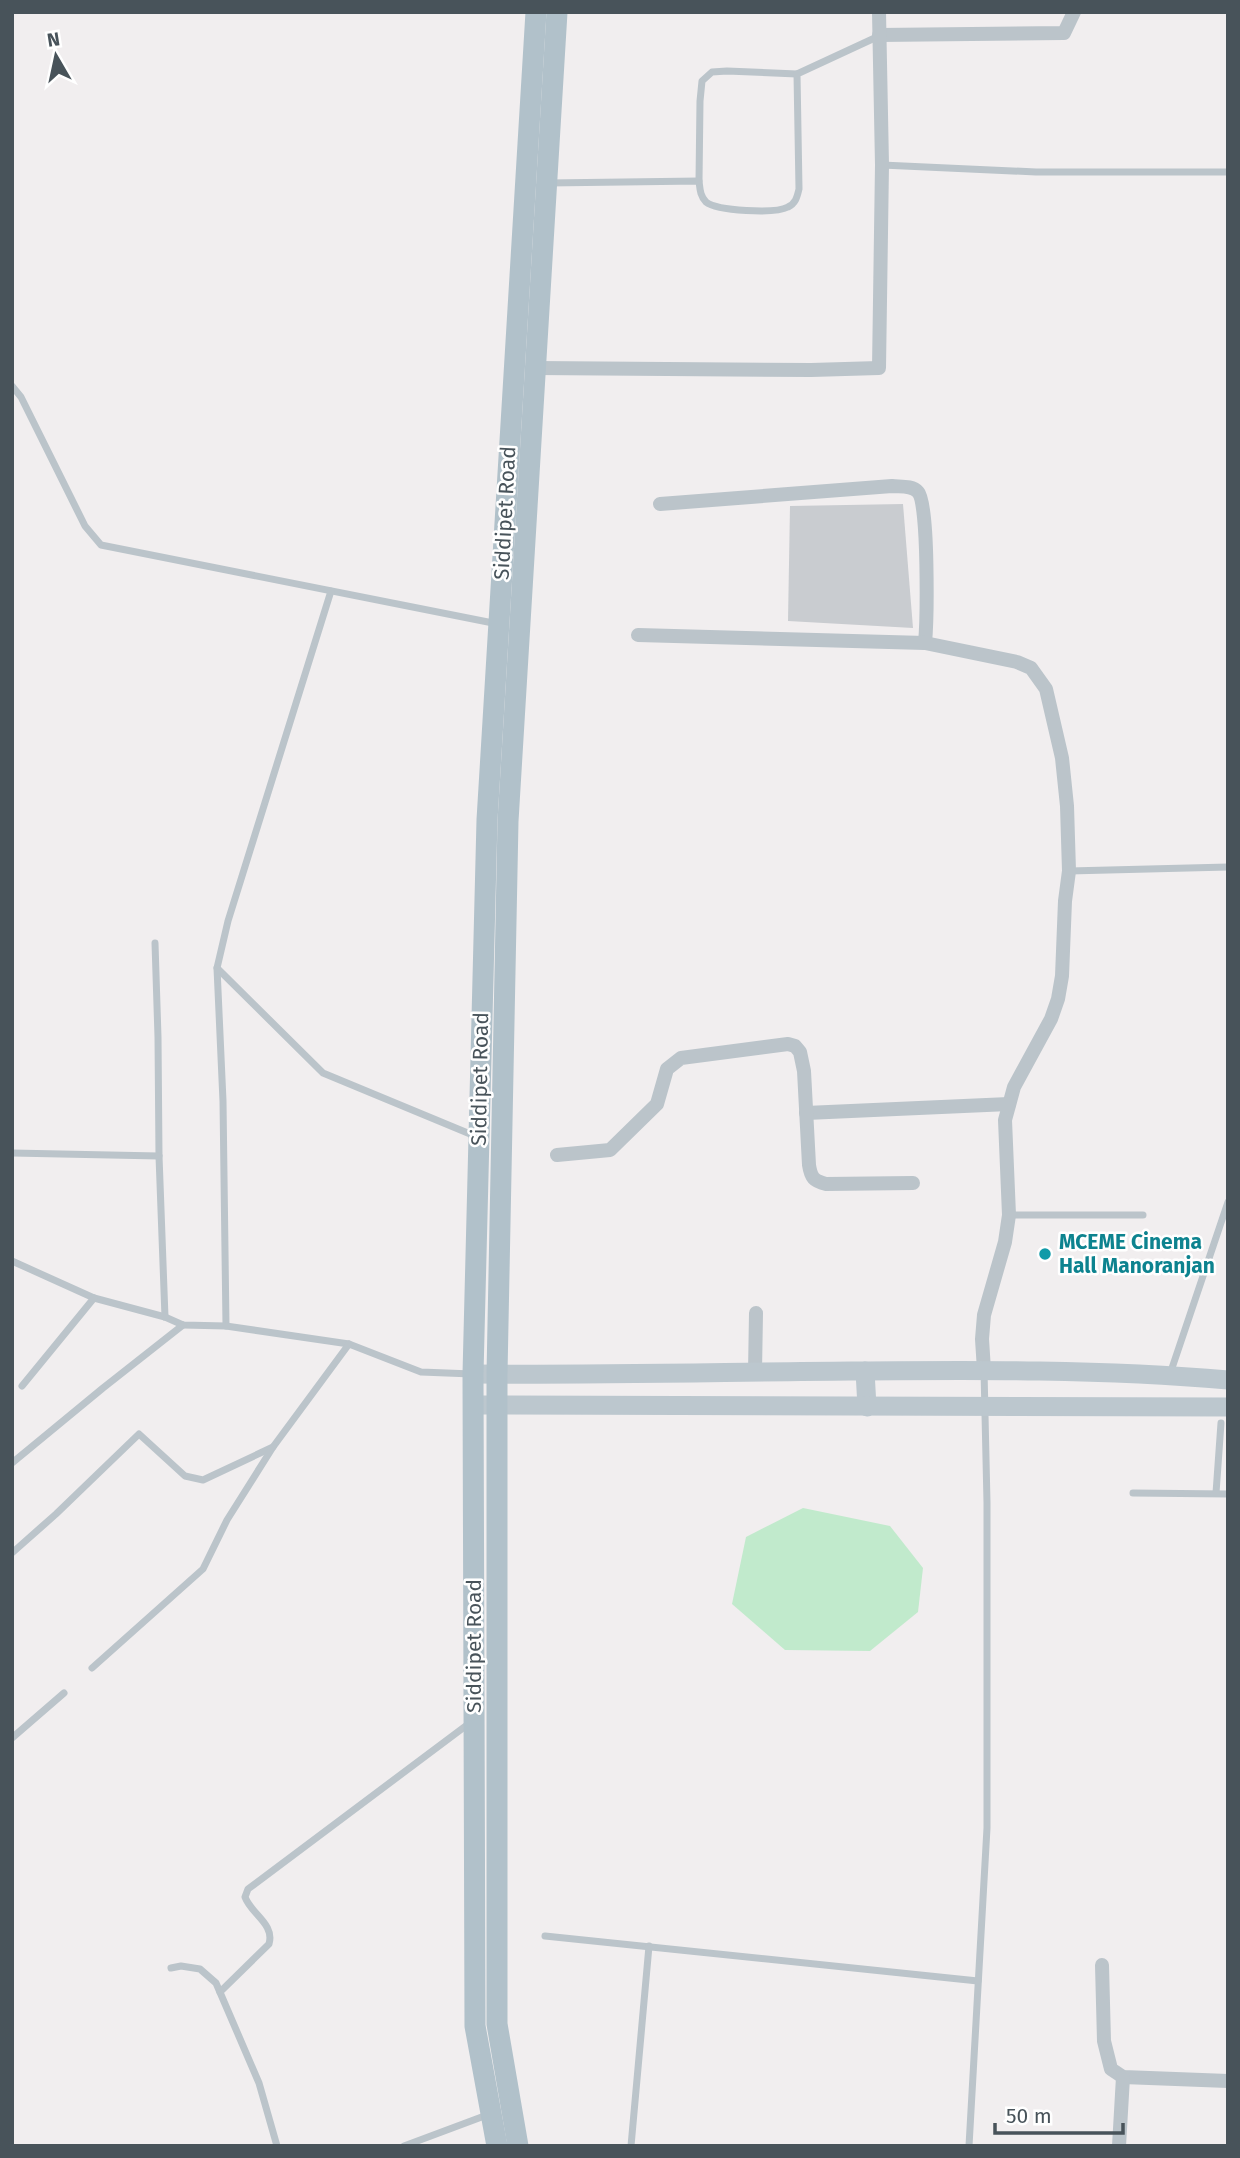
<svg xmlns="http://www.w3.org/2000/svg" width="1240" height="2158" font-family="'Fira Sans',sans-serif">
<style>
.green{fill:#c1eacc}
.building{fill:#c9ccd0}
.lines{fill:none;stroke-linecap:round;stroke-linejoin:round}
.lane{stroke:#bbc4ca;stroke-width:7}
.street{stroke:#bbc4ca;stroke-width:14}
.secondary{stroke:#bcc7ce;stroke-width:19}
.primary{stroke:#b1c1ca;stroke-width:21}
.culture-dot{fill:#0f9aa8;stroke:#fff;stroke-width:2.5}
.labels{text-anchor:middle;stroke-width:5;stroke-linejoin:round;paint-order:stroke}
.street-label{font-size:21px;fill:#48535a;stroke:#fff}
.culture-label{font-size:21px;font-weight:bold;fill:#0d838f;stroke:#fff;text-anchor:start}
</style>
<rect width="100%" height="100%" fill="#f1eeef"/>
<path class="green" d="M803,1508L890,1526L923,1568L918,1612L870,1651L785,1650L732,1604L746,1537Z"/>
<path class="building" d="M903,504L913,628L788,621L790,506Z"/>
<g class="lines">
<g class="lane">
<path d="M882,165L1036,172H1228"/>
<path d="M699,181L700,101L702,81L712,72L727,71L797,74"/>
<path d="M548,183L699,181C700,189 700,196 706,202C717,211 775,214 788,207C796,203 797,197 799,189L797,74L879,36"/>
<path d="M12,386L21,397L85,526L101,545L498,624"/>
<path d="M331,591L228,921L217,968L323,1073L475,1136"/>
<path d="M1069,871L1228,867"/>
<path d="M155,943L158,1037L159,1156L165,1317"/>
<path d="M217,968L223,1101L226,1326"/>
<path d="M12,1153L159,1156"/>
<path d="M1010,1215H1143"/>
<path d="M12,1261L94,1298L165,1317L183,1325L226,1326L349,1344L421,1372L472,1374"/>
<path d="M1170,1374L1228,1202"/>
<path d="M22,1386L94,1298"/>
<path d="M12,1463L103,1388L183,1325"/>
<path d="M1133,1493L1228,1494"/>
<path d="M1216,1493L1221,1423"/>
<path d="M12,1553L56,1514L139,1434L185,1476L203,1480L273,1447L349,1344"/>
<path d="M92,1668L203,1569L227,1520L273,1447"/>
<path d="M12,1738L64,1693"/>
<path d="M545,1936L978,1981"/>
<path d="M171,1968L181,1966L200,1969L216,1983L259,2083L277,2146"/>
<path d="M220,1992L269,1944C275,1924 251,1914 245,1897L248,1889L471,1722"/>
<path d="M404,2146L487,2115"/>
<path d="M631,2146L649,1946"/>
<path d="M969,2146L987,1828V1503L984,1370"/>
</g>
<g class="street">
<path d="M879,35L1064,33L1074,12"/>
<path d="M536,368L811,370L879,368L882,165L879,12"/>
<path d="M660,504L892,486C900,487 912,485 918,492C929,503 927,622 925,643"/>
<path d="M638,635L925,643L1017,662L1031,668L1046,689L1062,758L1067,806L1069,871L1065,901L1062,976L1058,999L1051,1019L1014,1087L1005,1120L1009,1215L1005,1242L984,1315L982,1339L984,1370"/>
<path d="M806,1113L1009,1104"/>
<path d="M557,1155L610,1150L657,1104L667,1069L681,1058L788,1044L795,1046L800,1052L804,1071L809,1165C811,1178 814,1181 826,1184L913,1183"/>
<path d="M755,1372L756,1313"/>
<path d="M1102,1965L1104,2041L1111,2069L1123,2077L1228,2081"/>
<path d="M1119,2146L1123,2077"/>
</g>
<g class="secondary">
<path d="M865,1371L867,1407"/>
<path d="M473,1374C599,1375 725,1372 851,1371C977,1370 1102,1369 1228,1380"/>
<path d="M473,1405L1228,1407"/>
</g>
<g class="primary">
<path d="M497,2146L475,2026L473,1374L487,820L536,12"/>
<path d="M518,2146L497,2024V1374L508,821L557,12"/>
</g>
</g>
<circle class="culture-dot" cx="1045" cy="1254" r="7"/>
<g class="labels">
<g class="street-label">
<text transform="translate(505 513) rotate(-87)" y="7">Siddipet Road</text>
<text transform="translate(480 1079) rotate(-89)" y="7">Siddipet Road</text>
<text transform="translate(474 1646) rotate(-90)" y="7">Siddipet Road</text>
</g>
<g class="culture-label">
<text x="1059" y="1249">MCEME Cinema<tspan x="1059" dy="24">Hall Manoranjan</tspan></text>
</g>
</g>
<rect width="1240" height="2158" fill="none" stroke="#48535a" stroke-width="28"/>
<g transform="translate(56 56) rotate(351)" stroke="#ffffff" stroke-width="5" paint-order="stroke">
<path d="M0-5L12 26L0 18L-12 26Z" fill="#48535a"/>
<text y="-10" font-size="19" font-weight="bold" text-anchor="middle" fill="#48535a">N</text>
</g>
<path d="M995 2123v10h128v-10" fill="none" stroke="#48535a" stroke-width="3.5"/>
<text x="1006" y="2123" font-size="21" fill="#48535a" stroke="#ffffff" stroke-width="5" paint-order="stroke">50 m</text>
</svg>
